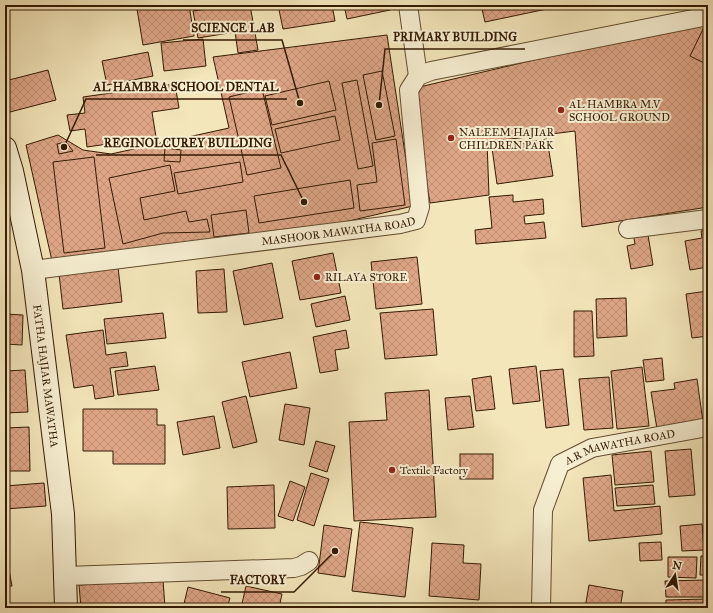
<svg xmlns="http://www.w3.org/2000/svg" width="713" height="613" font-family="'IM FELL Great Primer',serif">
<style>
.building{fill:url(#building-cross-hatch);stroke:#341a02}
.lines{fill:none;stroke-linecap:round;stroke-linejoin:round}
.street-casing{stroke:#644d30;stroke-width:20}
.secondary-casing{stroke:#341a02;stroke-width:24}
.street{stroke:#f7efd2;stroke-width:18}
.secondary{stroke:#f7efd2;stroke-width:22}
.poi-dot{fill:#8f2418;stroke:#f7efd2;stroke-width:1.5}
.labels{text-anchor:middle;stroke-width:4;stroke-linejoin:round;paint-order:stroke}
.poi-label{font-size:11px;fill:#341a02;stroke:#f7efd2;text-anchor:start}
.street-label{font-size:11px;fill:#341a02;stroke:#f7efd2}
.leader{fill:none;stroke:#341a02;stroke-width:1.5}
.callout-dot{fill:#341a02;stroke:#f7efd2;stroke-width:1.5}
.callout-label{font-size:12px;text-anchor:middle;font-weight:bold;fill:#341a02;stroke:#f7efd2;stroke-width:4;stroke-linejoin:round;paint-order:stroke}
</style>
<defs>
<pattern id="building-cross-hatch" width="8" height="8" patternUnits="userSpaceOnUse"><rect width="8" height="8" fill="#dea687"/><path d="M0 0l8 8M0 8l8-8" fill="none" stroke="#bf8e73"/></pattern>
</defs>
<rect width="100%" height="100%" fill="#f3e6ba"/>
<filter id="stains"><feTurbulence type="fractalNoise" baseFrequency=".005" numOctaves="4"/><feColorMatrix values="0 0 0 0 .2 0 0 0 0 .09 0 0 0 0 .02 0 0 0 .5 -.17"/></filter>
<radialGradient id="worn" r=".72"><stop offset=".6" stop-color="#630" stop-opacity="0"/><stop offset="1" stop-color="#630" stop-opacity=".3"/></radialGradient>
<g class="building">
<path d="M159,5H189L194,36L143,45L137,9Z"/>
<path d="M234,5H250L258,50L238,53L235,32L198,38L193,11Z"/>
<path d="M278,5H332L335,21L283,29Z"/>
<path d="M344,5H389L390,10L347,19Z"/>
<path d="M481,5H561V6L485,22Z"/>
<path d="M708,19V207L582,227L575,131L487,142L489,195L430,203L411,89Z"/>
<path d="M706,23L708,24V65L690,56Z"/>
<path d="M387,35L413,206L323,227L52,261L26,145L58,135L83,150L111,154L229,128L213,57Z"/>
<path d="M203,39L206,66L164,71L161,43Z"/>
<path d="M148,52L153,76L107,85L102,61Z"/>
<path d="M48,70L56,100L10,112L5,94V81Z"/>
<path d="M382,71L395,136L376,140L363,75Z"/>
<path d="M357,80L373,166L358,169L342,83Z"/>
<path d="M329,81L336,110L272,125L265,96Z"/>
<path d="M175,84L179,108L152,112L156,137L87,147L85,129L70,131L67,115L85,113L83,97Z"/>
<path d="M262,89L281,168L247,175L229,97Z"/>
<path d="M335,116L340,140L281,153L275,129Z"/>
<path d="M396,139L405,205L360,211L357,185L377,182L372,143Z"/>
<path d="M547,139L553,176L497,184L492,148Z"/>
<path d="M66,142L73,151L59,154L57,144Z"/>
<path d="M165,148L181,150L180,162L164,161Z"/>
<path d="M94,157L105,248L64,253L53,162Z"/>
<path d="M240,162L243,182L178,194L174,173Z"/>
<path d="M170,165L175,191L140,198L144,220L186,211L189,222L207,219L210,232L163,233L123,244L109,178Z"/>
<path d="M350,180L354,208L259,223L254,196Z"/>
<path d="M513,195V202L543,199L544,214L524,216L525,224L544,222L546,238L476,244L475,230L492,228L489,197Z"/>
<path d="M246,210L249,233L214,237L211,215Z"/>
<path d="M647,229L653,265L631,269L627,246L635,244L633,233Z"/>
<path d="M708,230V267L690,270L685,241L702,238L701,231Z"/>
<path d="M333,253L341,293L300,300L292,261Z"/>
<path d="M417,257L422,304L376,309L371,262Z"/>
<path d="M272,263L283,318L244,325L233,271Z"/>
<path d="M118,267L122,302L63,309L59,274Z"/>
<path d="M224,269L227,312L198,313L196,271Z"/>
<path d="M708,291V336L692,338L686,294Z"/>
<path d="M345,296L350,320L316,327L311,304Z"/>
<path d="M626,298L627,336L597,338L596,299Z"/>
<path d="M433,309L437,355L385,359L380,313Z"/>
<path d="M574,311H592L594,356L574,357Z"/>
<path d="M163,313L166,338L107,344L104,319Z"/>
<path d="M5,314L23,315L22,345L5,344Z"/>
<path d="M103,330L106,355L126,352L128,366L110,368L114,396L95,399L93,385L74,388L66,335Z"/>
<path d="M346,330L349,348L335,350L338,370L320,373L313,337Z"/>
<path d="M290,352L297,388L250,397L242,362Z"/>
<path d="M662,358L664,380L646,382L643,360Z"/>
<path d="M155,366L159,390L118,395L115,371Z"/>
<path d="M536,366L540,401L513,404L509,369Z"/>
<path d="M642,367L649,426L617,429L611,371Z"/>
<path d="M563,369L569,425L546,428L540,371Z"/>
<path d="M25,370L28,412L5,413V371Z"/>
<path d="M491,376L495,409L476,411L472,379Z"/>
<path d="M609,377L613,428L584,430L579,379Z"/>
<path d="M697,379L703,422L657,429L651,392L675,389L674,383Z"/>
<path d="M429,390L436,517L354,521L349,422L387,420L385,393Z"/>
<path d="M246,396L257,442L233,448L222,402Z"/>
<path d="M470,396L474,427L448,430L445,398Z"/>
<path d="M285,404L310,408L304,445L279,440Z"/>
<path d="M83,409H157V425H165V464H113V451H83Z"/>
<path d="M214,416L220,448L183,455L177,422Z"/>
<path d="M29,427L30,471H5V428Z"/>
<path d="M316,441L335,446L327,472L309,466Z"/>
<path d="M691,449L695,495L669,497L665,451Z"/>
<path d="M651,451L654,482L615,485L612,455Z"/>
<rect x="460" y="454" width="33" height="25"/>
<path d="M311,473L329,479L314,526L297,520Z"/>
<path d="M611,475L614,511L660,506L662,534L589,541L583,478Z"/>
<path d="M290,481L305,487L293,521L278,516Z"/>
<path d="M44,483L46,506L5,509V486Z"/>
<rect x="705" y="484" width="3" height="31"/>
<path d="M274,485L275,528L228,529L227,487Z"/>
<path d="M653,485L655,504L617,506L615,488Z"/>
<path d="M360,522L413,528L405,597L352,591Z"/>
<path d="M702,524L704,550L682,551L680,526Z"/>
<path d="M324,525L352,529L345,577L318,573Z"/>
<path d="M661,542L662,560L640,561L639,543Z"/>
<path d="M432,543L464,545L463,563L481,564L479,600L429,596Z"/>
<path d="M701,556H708V575H700Z"/>
<path d="M668,557H697L696,578L668,577Z"/>
<path d="M5,570H9L12,586L5,587Z"/>
<path d="M163,580L165,608H81L79,585Z"/>
<path d="M705,580V597H666L665,581Z"/>
<path d="M589,585L623,591L620,608H585Z"/>
<path d="M246,586L282,594L279,608H241Z"/>
<path d="M188,587L230,598L227,608H183Z"/>
<path d="M708,599V608H666V600Z"/>
</g>
<g class="lines">
<g class="street-casing">
<g id="street">
<path d="M408,5L418,76"/>
<path d="M628,229L708,219"/>
<path id="s1" d="M33,270L400,224L416,220L420,207L409,90L418,76L431,71L708,16"/>
<path d="M66,576L294,568L301,566L309,561"/>
<path id="s2" d="M541,608L543,510L560,464L592,448L708,427"/>
</g>
</g>
<g class="secondary-casing">
<g id="secondary">
<path id="s3" d="M5,148L12,171L33,270L63,514L66,608"/>
</g>
</g>
<use href="#street" class="street"/>
<use href="#secondary" class="secondary"/>
</g>
<g class="poi-dot">
<circle cx="561" cy="110" r="4"/>
<circle cx="451" cy="138" r="4"/>
<circle cx="317" cy="277" r="4"/>
<circle cx="392" cy="470" r="4"/>
</g>
<g class="labels">
<g class="poi-label">
<text x="569" y="108">AL HAMBRA M.V<tspan x="569" dy="13">SCHOOL GROUND</tspan></text>
<text x="459" y="136">NALEEM HAJIAR<tspan x="459" dy="13">CHILDREN PARK</tspan></text>
<text x="325" y="281">RILAYA STORE</text>
<text x="400" y="474">Textile Factory</text>
</g>
<g class="street-label">
<text dy="4" stroke="none"><textPath href="#s1" startOffset="308">MASHOOR MAWATHA ROAD</textPath></text>
<text dy="4" stroke="none"><textPath href="#s3" startOffset="232">FATHA HAJIAR MAWATHA</textPath></text>
<text dy="4" stroke="none"><textPath href="#s2" startOffset="210">A.R MAWATHA ROAD</textPath></text>
</g>
</g>
<path class="leader" d="M300 103L282 40H183M379 105L385 49H525M64 147L86 99H287M304 202L281 155H96M335 551L294 592H221"/>
<g class="callout-dot">
<circle cx="300" cy="103" r="4"/>
<circle cx="379" cy="105" r="4"/>
<circle cx="64" cy="147" r="4"/>
<circle cx="304" cy="202" r="4"/>
<circle cx="335" cy="551" r="4"/>
</g>
<g class="callout-label">
<text x="233" y="32">SCIENCE LAB</text>
<text x="455" y="41">PRIMARY BUILDING</text>
<text x="186" y="91">AL HAMBRA SCHOOL DENTAL</text>
<text x="188" y="147">REGINOLCUREY BUILDING</text>
<text x="258" y="584">FACTORY</text>
</g>
<rect width="713" height="613" fill="none" stroke="#f3e6ba" stroke-width="20"/>
<rect x="6" y="6" width="701" height="601" fill="none" stroke="#341a02" stroke-width="2"/>
<rect x="10" y="10" width="693" height="593" fill="none" stroke="#341a02"/>
<g transform="translate(675 575) rotate(12)" stroke="#f7efd2" stroke-width="3" paint-order="stroke">
<path d="M0-3L7 15L0 10L-7 15Z" fill="#341a02"/>
<text y="-6" font-size="11" font-weight="bold" text-anchor="middle" fill="#341a02">N</text>
</g>
<rect width="100%" height="100%" filter="url(#stains)"/>
<rect width="100%" height="100%" fill="url(#worn)"/>
</svg>
